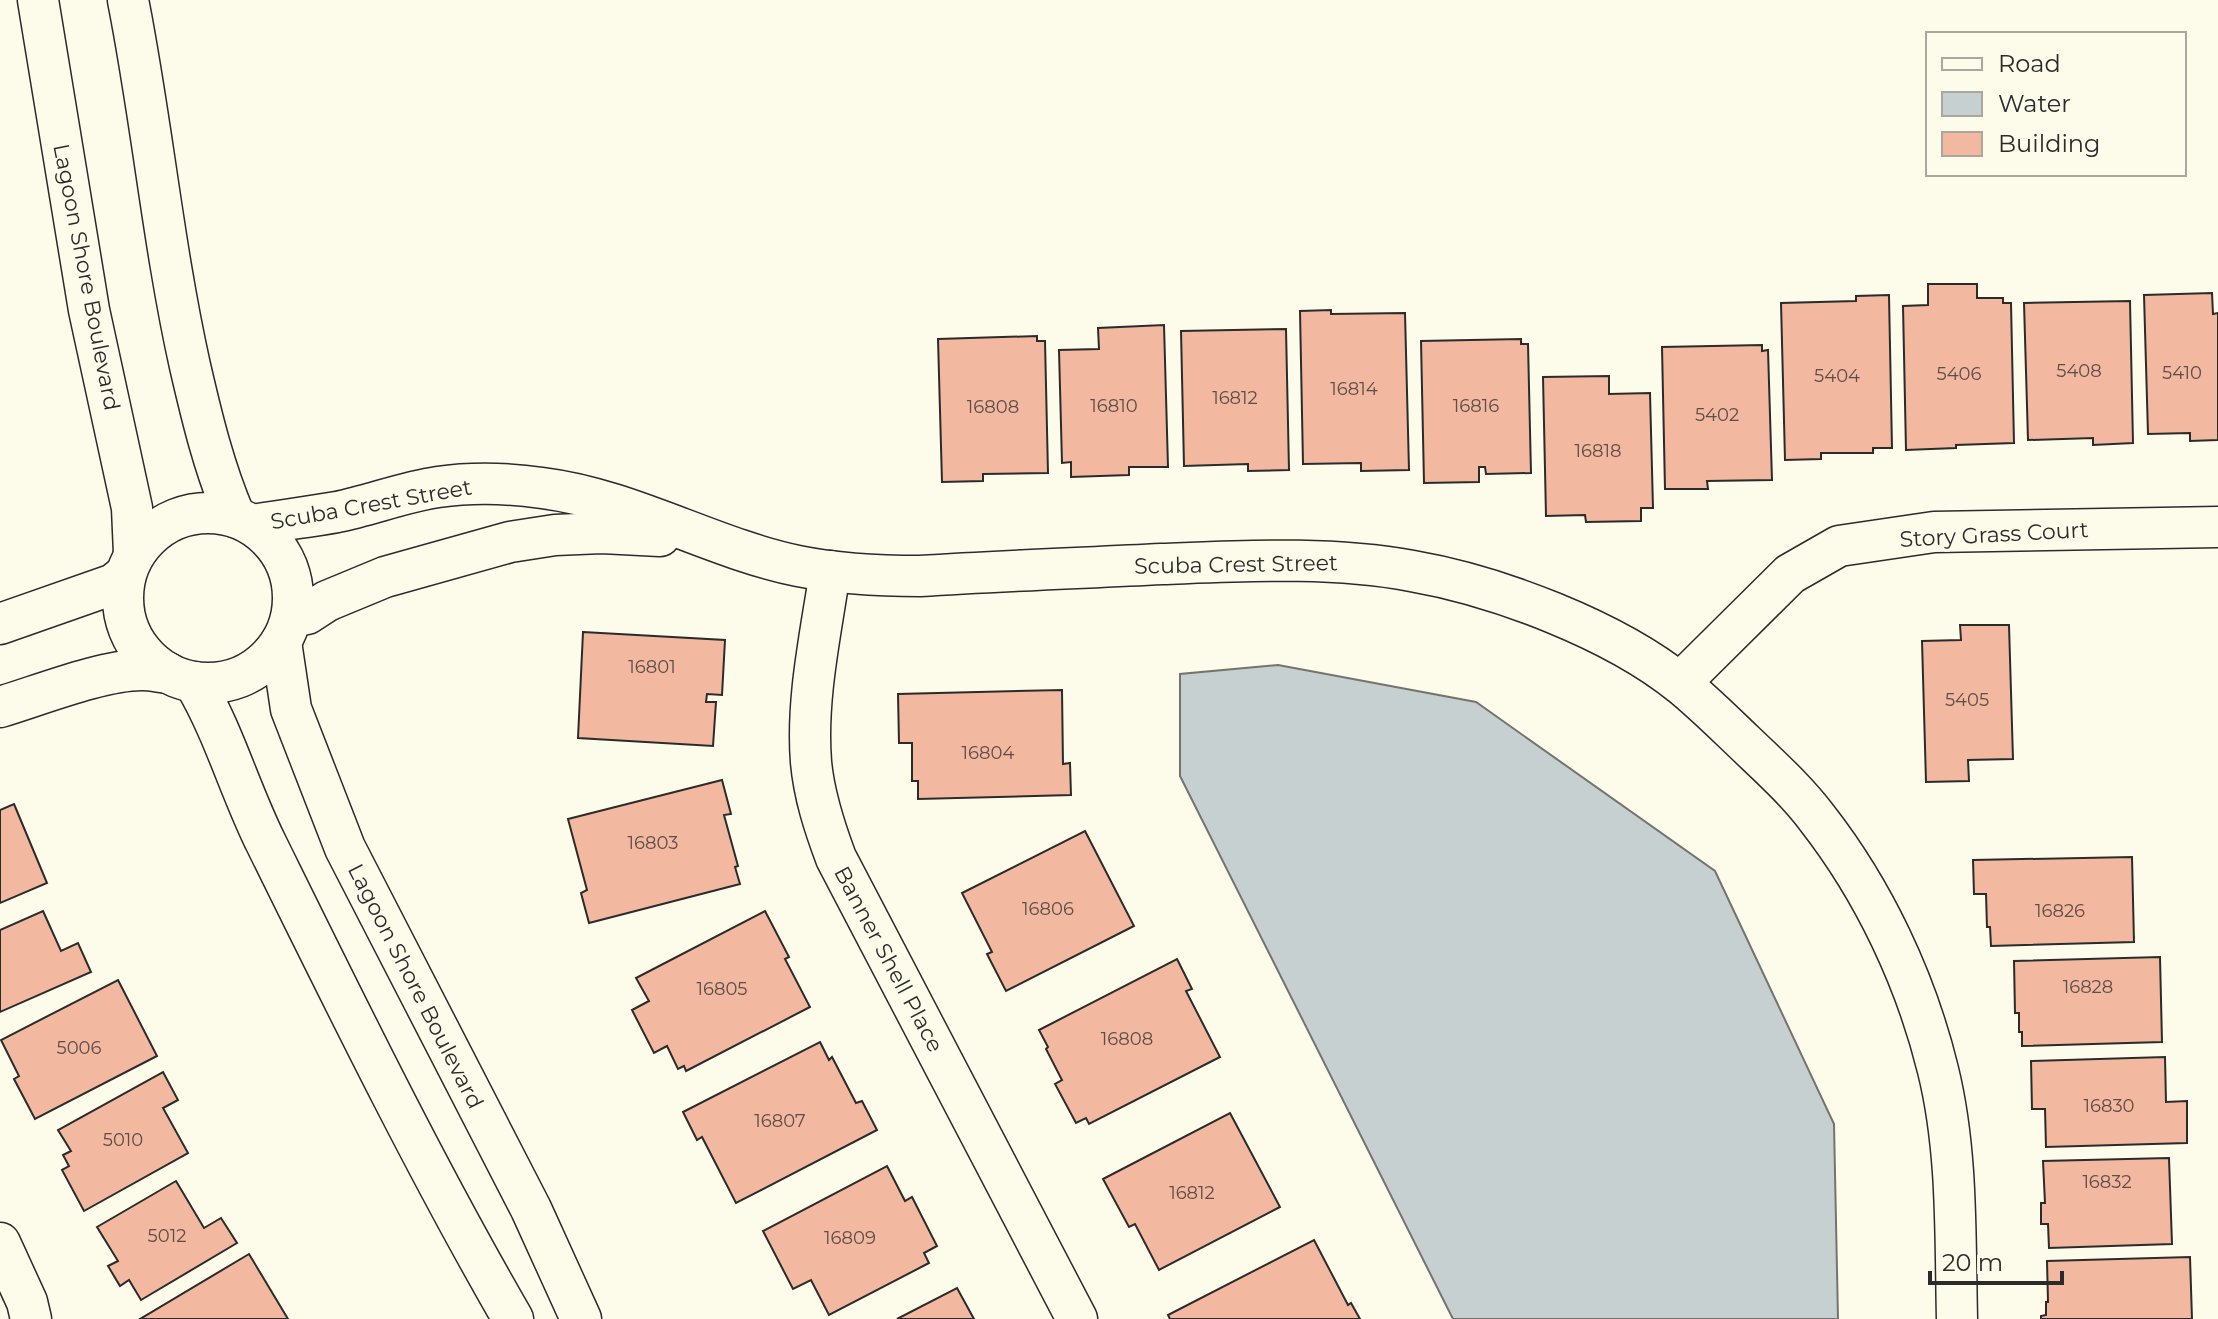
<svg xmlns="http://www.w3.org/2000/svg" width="2218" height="1319" font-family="Montserrat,sans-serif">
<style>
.water{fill:#c7d0d0;stroke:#74746e;stroke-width:2}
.building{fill:#f2b8a0;stroke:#2b2b2b;stroke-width:2}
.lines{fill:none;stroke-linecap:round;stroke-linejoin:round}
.minor-casing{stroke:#2b2b2b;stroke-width:43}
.minor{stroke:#fdfbea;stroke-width:40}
.labels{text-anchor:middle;stroke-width:6;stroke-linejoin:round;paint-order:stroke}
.number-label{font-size:18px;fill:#5d4e48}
.street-label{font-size:22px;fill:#2b2b2b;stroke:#fdfbea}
</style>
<rect width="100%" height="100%" fill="#fdfbea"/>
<path class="water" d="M1278,665L1476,702L1715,871L1834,1124L1838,1319H1453L1180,776V674Z"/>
<g class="building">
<path d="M1928,284H1977V298H2003V303H2011L2014,443L1956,445V448L1906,450L1903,306L1928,305Z"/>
<path d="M2212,293L2213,314L2218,313V440L2190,441V433L2148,434L2144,295Z"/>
<path d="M1889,295L1892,448H1873V453H1821V459L1785,460L1781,303L1856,301V296Z"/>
<path d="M2130,301L2133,443L2093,445V438L2028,440L2024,303Z"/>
<path d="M1331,310V314L1405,313L1409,470L1361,471V463L1303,464L1300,311Z"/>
<path d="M1164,325L1168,467H1129V475L1071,477V462L1062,463L1059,350L1099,349L1098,328Z"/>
<path d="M1286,329L1289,470L1248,471V464L1184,466L1181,331Z"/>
<path d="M1037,336V341H1045L1048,473L983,474V481L942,482L938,339Z"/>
<path d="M1521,339V344H1528L1531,473L1486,474L1485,467H1479V482L1424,483L1421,341Z"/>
<path d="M1762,345V351L1768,350L1772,480L1707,481L1708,489H1665L1662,347Z"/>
<path d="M1609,376V394L1650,393L1653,508H1641V521L1586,522L1585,515L1546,516L1543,377Z"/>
<path d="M1960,625H2009L2013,759L1968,760L1969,781L1926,782L1922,641L1961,640Z"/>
<path d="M583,632L725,640L722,695L707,694L706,702H716L713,746L578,738Z"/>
<path d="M1062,690L1063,764L1070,763L1071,795L918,799V781H912V743H899L898,694Z"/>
<path d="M722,780L731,814L724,815L738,866L735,867L740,884L589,923L581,893L587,890L568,819Z"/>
<path d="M14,804L47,883L0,903V810Z"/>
<path d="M1085,831L1134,926L1006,991L987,954L992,952L962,893Z"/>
<path d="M2132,857L2134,942L1991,946L1990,927H1987L1986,894H1974L1973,860Z"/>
<path d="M43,911L61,951L78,943L91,972L0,1012V930Z"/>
<path d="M765,911L789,957L785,959L810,1007L686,1071L684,1066L678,1069L667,1046L654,1053L632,1010L649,1001L636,978Z"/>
<path d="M2160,957L2162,1042L2022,1046V1032H2019V1013H2015L2014,961Z"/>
<path d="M1177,959L1192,989L1186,991L1220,1057L1089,1124L1086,1118L1076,1123L1055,1084L1062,1080L1046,1049L1048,1047L1039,1030Z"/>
<path d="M118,980L157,1056L35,1119L14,1079L19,1076L1,1040Z"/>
<path d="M820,1042L829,1060L832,1057L856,1103L862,1101L877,1130L736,1203L702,1137L697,1140L683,1112Z"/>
<path d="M2165,1057L2166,1102L2187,1101V1143L2046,1147L2045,1109H2032L2031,1061Z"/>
<path d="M163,1072L178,1100L163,1108L188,1153L84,1211L62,1170L69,1166L63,1155L71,1151L58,1130Z"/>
<path d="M1230,1113L1280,1207L1159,1270L1135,1224L1129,1227L1103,1179Z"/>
<path d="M2169,1158L2172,1244L2049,1248L2048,1224H2041V1203H2045L2043,1161Z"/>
<path d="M887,1166L905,1201L912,1197L937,1246L924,1253L929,1263L829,1315L811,1280L793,1289L763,1231Z"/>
<path d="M176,1181L204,1228L221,1218L237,1243L141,1300L129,1280L120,1286L108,1266L118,1261L97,1227Z"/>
<path d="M1314,1240L1348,1305L1351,1303L1360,1319H1170L1168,1315Z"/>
<path d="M249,1254L288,1319H140Z"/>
<path d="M2190,1257L2192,1319H2041V1316L2046,1315V1302H2048L2047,1261Z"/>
<path d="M957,1288L974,1319H897Z"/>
</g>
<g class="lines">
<g class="minor-casing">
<g id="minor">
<path d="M38,0L89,310L132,508L134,554"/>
<path d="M128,0C152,121 163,245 190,366C202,418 214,468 235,517"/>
<circle cx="208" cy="598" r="85"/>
<path d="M253,525C281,520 309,517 337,512C371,505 404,492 438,487C473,482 507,483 542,488C631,499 711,548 798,566C838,574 879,576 920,576C1000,571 1081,568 1162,564C1245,561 1330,556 1412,571C1498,586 1614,630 1682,685C1704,703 1724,723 1744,742C1769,766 1796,790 1817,818C1874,891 1916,980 1938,1070C1958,1151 1955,1236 1957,1319"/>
<path d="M830,571C821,633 806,698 811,762C814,795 824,826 836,858L1077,1319"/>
<path d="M292,617L307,614L327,601L385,577L510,542L555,535L602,533L660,536"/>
<path d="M0,624L114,584L125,575"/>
<path d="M281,642L291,709L345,848L531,1209L581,1319"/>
<path d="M194,682C224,732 240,791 266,843C345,1003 424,1165 513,1319"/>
<path d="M1680,683L1790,574L1839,546L1934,532L2218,527"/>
<path d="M0,707C40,695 102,670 142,670C151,670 159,672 168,673"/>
<path d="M0,1243L27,1302L31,1319"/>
</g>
</g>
<use href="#minor" class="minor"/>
</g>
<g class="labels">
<g class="number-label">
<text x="2079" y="377">5408</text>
<text x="2182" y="379">5410</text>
<text x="1959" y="380">5406</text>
<text x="1837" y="382">5404</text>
<text x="1354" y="395">16814</text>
<text x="1235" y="404">16812</text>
<text x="1114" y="412">16810</text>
<text x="1476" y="412">16816</text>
<text x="993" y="413">16808</text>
<text x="1717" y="421">5402</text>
<text x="1598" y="457">16818</text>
<text x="652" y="673">16801</text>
<text x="1967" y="706">5405</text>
<text x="988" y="759">16804</text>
<text x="653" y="849">16803</text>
<text x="1048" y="915">16806</text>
<text x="2060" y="917">16826</text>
<text x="2088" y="993">16828</text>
<text x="722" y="995">16805</text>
<text x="1127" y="1045">16808</text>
<text x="79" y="1054">5006</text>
<text x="2109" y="1112">16830</text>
<text x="780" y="1127">16807</text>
<text x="123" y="1146">5010</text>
<text x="2107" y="1188">16832</text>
<text x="1192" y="1199">16812</text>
<text x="167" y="1242">5012</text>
<text x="850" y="1244">16809</text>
</g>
<g class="street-label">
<text transform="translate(87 277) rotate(79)" y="8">Lagoon Shore Boulevard</text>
<text transform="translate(371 504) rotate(-10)" y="8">Scuba Crest Street</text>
<text transform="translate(1994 534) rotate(-3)" y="8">Story Grass Court</text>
<text transform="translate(1236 564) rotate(-1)" y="8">Scuba Crest Street</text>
<text transform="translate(889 959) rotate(62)" y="8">Banner Shell Place</text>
<text transform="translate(416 986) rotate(63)" y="8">Lagoon Shore Boulevard</text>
</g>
</g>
<rect x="1926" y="32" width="260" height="144" fill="#fdfbea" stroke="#a9a89e" stroke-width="2"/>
<rect x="1942" y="58" width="40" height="12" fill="#fdfbea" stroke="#a9a89e" stroke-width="2"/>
<text x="1998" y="72" font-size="24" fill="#2b2b2b">Road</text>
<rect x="1942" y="92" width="40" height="24" fill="#c7d0d0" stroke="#a9a89e" stroke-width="2"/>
<text x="1998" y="112" font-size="24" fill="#2b2b2b">Water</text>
<rect x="1942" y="132" width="40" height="24" fill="#f2b8a0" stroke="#a9a89e" stroke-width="2"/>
<text x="1998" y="152" font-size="24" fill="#2b2b2b">Building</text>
<path d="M1930 1271v12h132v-12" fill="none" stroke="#2b2b2b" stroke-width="4"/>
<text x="1942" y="1271" font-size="24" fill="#2b2b2b" stroke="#fdfbea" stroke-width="6" paint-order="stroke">20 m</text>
</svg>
